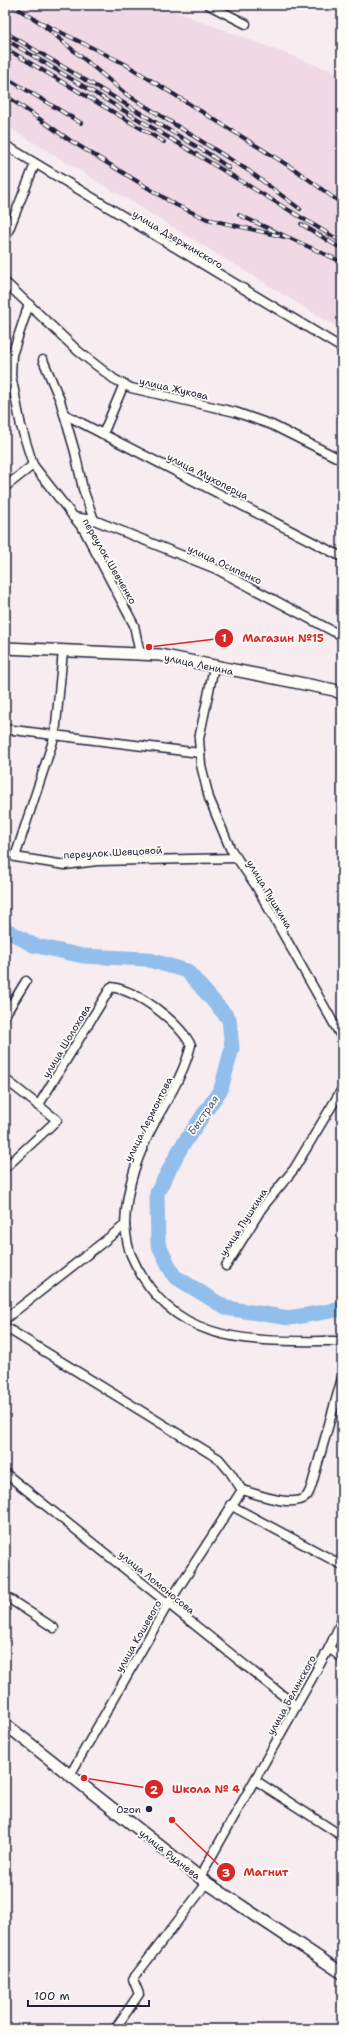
<svg xmlns="http://www.w3.org/2000/svg" width="347" height="2034" font-family="'Shantell Sans',sans-serif">
<style>
.built{fill:#f0d9e5}
.lines{fill:none;stroke-linecap:round;stroke-linejoin:round}
.river{stroke:#91beeb;stroke-width:15}
.street-casing{stroke:#22223b;stroke-width:11}
.secondary-casing{stroke:#22223b;stroke-width:14}
.street{stroke:#fdfcf7;stroke-width:8}
.secondary{stroke:#fdfcf7;stroke-width:11}
.rail-casing{stroke:#22223b;stroke-width:4}
.rail{stroke:#fdfcf7;stroke-width:2.5;stroke-dasharray:8;stroke-linecap:butt}
.poi-dot{fill:#22223b;stroke:#fdfcf7;stroke-width:1.5}
.labels{text-anchor:middle;stroke-width:3.5;stroke-linejoin:round;paint-order:stroke}
.street-label{font-size:10px;fill:#22223b;stroke:#fdfcf7}
.poi-label{font-size:10px;fill:#22223b;stroke:#fdfcf7;text-anchor:end}
.water-label{font-size:11px;font-style:italic;fill:#495979;stroke:#fdfcf7}
.leader{fill:none;stroke:#d62828;stroke-width:1.5}
.callout-dot{fill:#d62828;stroke:#fdfcf7;stroke-width:1.5}
.mark-label{font-size:12px;text-anchor:middle;font-weight:bold;fill:#fff}
.callout-label{font-size:11px;text-anchor:middle;font-weight:bold;fill:#d62828;stroke:#fdfcf7;stroke-width:3.5;stroke-linejoin:round;paint-order:stroke}
</style>
<rect width="100%" height="100%" fill="#f7ecef"/>
<filter id="ink" filterUnits="userSpaceOnUse"><feTurbulence type="fractalNoise" baseFrequency=".025" numOctaves="2"/><feDisplacementMap in="SourceGraphic" scale="8" xChannelSelector="R" yChannelSelector="G"/><feConvolveMatrix kernelMatrix="1 2 1 2 8 2 1 2 1" color-interpolation-filters="sRGB"/></filter>
<g filter="url(#ink)">
<path class="built" d="M5,5H158L342,75V330L5,125Z"/>
<g class="lines">
<path class="river" d="M5,929L33,945L83,956L146,959L187,971L229,1019L232,1048L221,1089L180,1149L157,1193L158,1244L174,1276L226,1308L289,1318L342,1309"/>
<g class="street-casing">
<g id="street">
<path d="M209,5L246,24"/>
<path d="M5,145L342,348"/>
<path d="M5,239L35,164"/>
<path d="M5,282L78,351L114,379L131,388L235,412L272,425L342,460"/>
<path d="M29,304L12,355L11,375L21,426L33,465L84,530L134,625L140,654"/>
<path d="M43,360L60,400L75,452L83,489L94,520"/>
<path d="M64,414L342,557"/>
<path d="M103,434L124,384"/>
<path d="M5,487L33,465"/>
<path d="M73,517L94,520L216,569L342,636"/>
<path d="M63,651L55,735L15,857L65,865L97,861L237,858"/>
<path d="M214,667L199,739L201,765L209,798L230,848L256,886L342,1038"/>
<path d="M5,729L200,753"/>
<path d="M5,1015L26,981"/>
<path d="M5,1079L57,1120L5,1168"/>
<path d="M125,1225C126,1234 127,1246 131,1255C172,1349 255,1341 342,1341"/>
<path d="M226,1266L262,1208L294,1169L342,1089"/>
<path d="M5,1319L125,1225C126,1186 138,1154 156,1120C170,1095 184,1073 191,1045C178,1021 138,991 111,987L38,1106"/>
<path d="M5,1327L219,1459L230,1472L242,1490C257,1494 294,1509 307,1496C309,1493 311,1488 312,1484L342,1378"/>
<path d="M5,1473L296,1706"/>
<path d="M230,1505L342,1565"/>
<path d="M5,1596L54,1628"/>
<path d="M329,1648L342,1658"/>
<path d="M70,1775L168,1604L242,1490"/>
<path d="M255,1780L342,1836"/>
<path d="M200,1877L329,1648L342,1620"/>
<path d="M115,2029L139,1994L133,1979L207,1883"/>
</g>
</g>
<g class="secondary-casing">
<g id="secondary">
<path d="M5,648L160,655L334,690L342,694"/>
<path d="M5,1724L207,1883L342,1973"/>
</g>
</g>
<use href="#street" class="street"/>
<use href="#secondary" class="secondary"/>
<g class="rail-casing">
<g id="rail">
<path d="M11,5L38,21L126,94L249,171L300,209"/>
<path d="M38,21L125,64L297,171L342,204"/>
<path d="M5,32L209,154L229,168"/>
<path d="M5,39L342,242"/>
<path d="M5,48L164,142"/>
<path d="M5,77L81,123"/>
<path d="M5,95L71,141L176,205L207,219L289,238"/>
<path d="M239,215L342,262"/>
<path d="M301,224L342,249"/>
</g>
</g>
<use href="#rail" class="rail"/>
</g>
</g>
<circle class="poi-dot" cx="149" cy="1809" r="4"/>
<g class="labels">
<g class="street-label">
<text transform="translate(178 239) rotate(31)" y="4">улица Дзержинского</text>
<text transform="translate(174 388) rotate(13)" y="4">улица Жукова</text>
<text transform="translate(208 476) rotate(27)" y="4">улица Мухоперца</text>
<text transform="translate(110 561) rotate(60)" y="4">переулок Шевченко</text>
<text transform="translate(225 564) rotate(25)" y="4">улица Осипенко</text>
<text transform="translate(199 664) rotate(12)" y="4">улица Ленина</text>
<text transform="translate(113 852) rotate(-3)" y="4">переулок Шевцовой</text>
<text transform="translate(270 894) rotate(59)" y="4">улица Пушкина</text>
<text transform="translate(66 1041) rotate(-59)" y="4">улица Шолохова</text>
<text transform="translate(148 1119) rotate(-63)" y="4">улица Лермонтова</text>
<text transform="translate(243 1222) rotate(-57)" y="4">улица Пушкина</text>
<text transform="translate(157 1582) rotate(39)" y="4">улица Ломоносова</text>
<text transform="translate(138 1636) rotate(-60)" y="4">улица Кошевого</text>
<text transform="translate(291 1695) rotate(-61)" y="4">улица Белинского</text>
<text transform="translate(170 1854) rotate(38)" y="4">улица Руднева</text>
</g>
<g class="poi-label">
<text x="141" y="1813">Ozon</text>
</g>
<g class="water-label">
<text transform="translate(203 1115) rotate(-55)" y="4">Быстрая</text>
</g>
</g>
<path class="leader" d="M149 647L224 638M84 1778L154 1789M172 1820L226 1872"/>
<g class="callout-dot">
<circle cx="149" cy="647" r="4"/>
<circle cx="84" cy="1778" r="4"/>
<circle cx="172" cy="1820" r="4"/>
<circle cx="224" cy="638" r="10"/>
<circle cx="154" cy="1789" r="10"/>
<circle cx="226" cy="1872" r="10"/>
</g>
<g class="mark-label">
<text x="224" y="642">1</text>
<text x="154" y="1794">2</text>
<text x="226" y="1877">3</text>
</g>
<g class="callout-label">
<text x="283" y="642">Магазин №15</text>
<text x="206" y="1793">Школа № 4</text>
<text x="266" y="1876">Магнит</text>
</g>
<rect width="347" height="2034" fill="none" stroke="#fdfcf7" stroke-width="20"/>
<rect x="10" y="10" width="327" height="2014" fill="none" stroke="#22223b" stroke-width="1.5" filter="url(#ink)"/>
<path d="M28 2000v6h121v-6" fill="none" stroke="#22223b" stroke-width="2"/>
<text x="34" y="2000" font-size="12" fill="#22223b" stroke="#fdfcf7" stroke-width="3" paint-order="stroke">100 m</text>
</svg>
